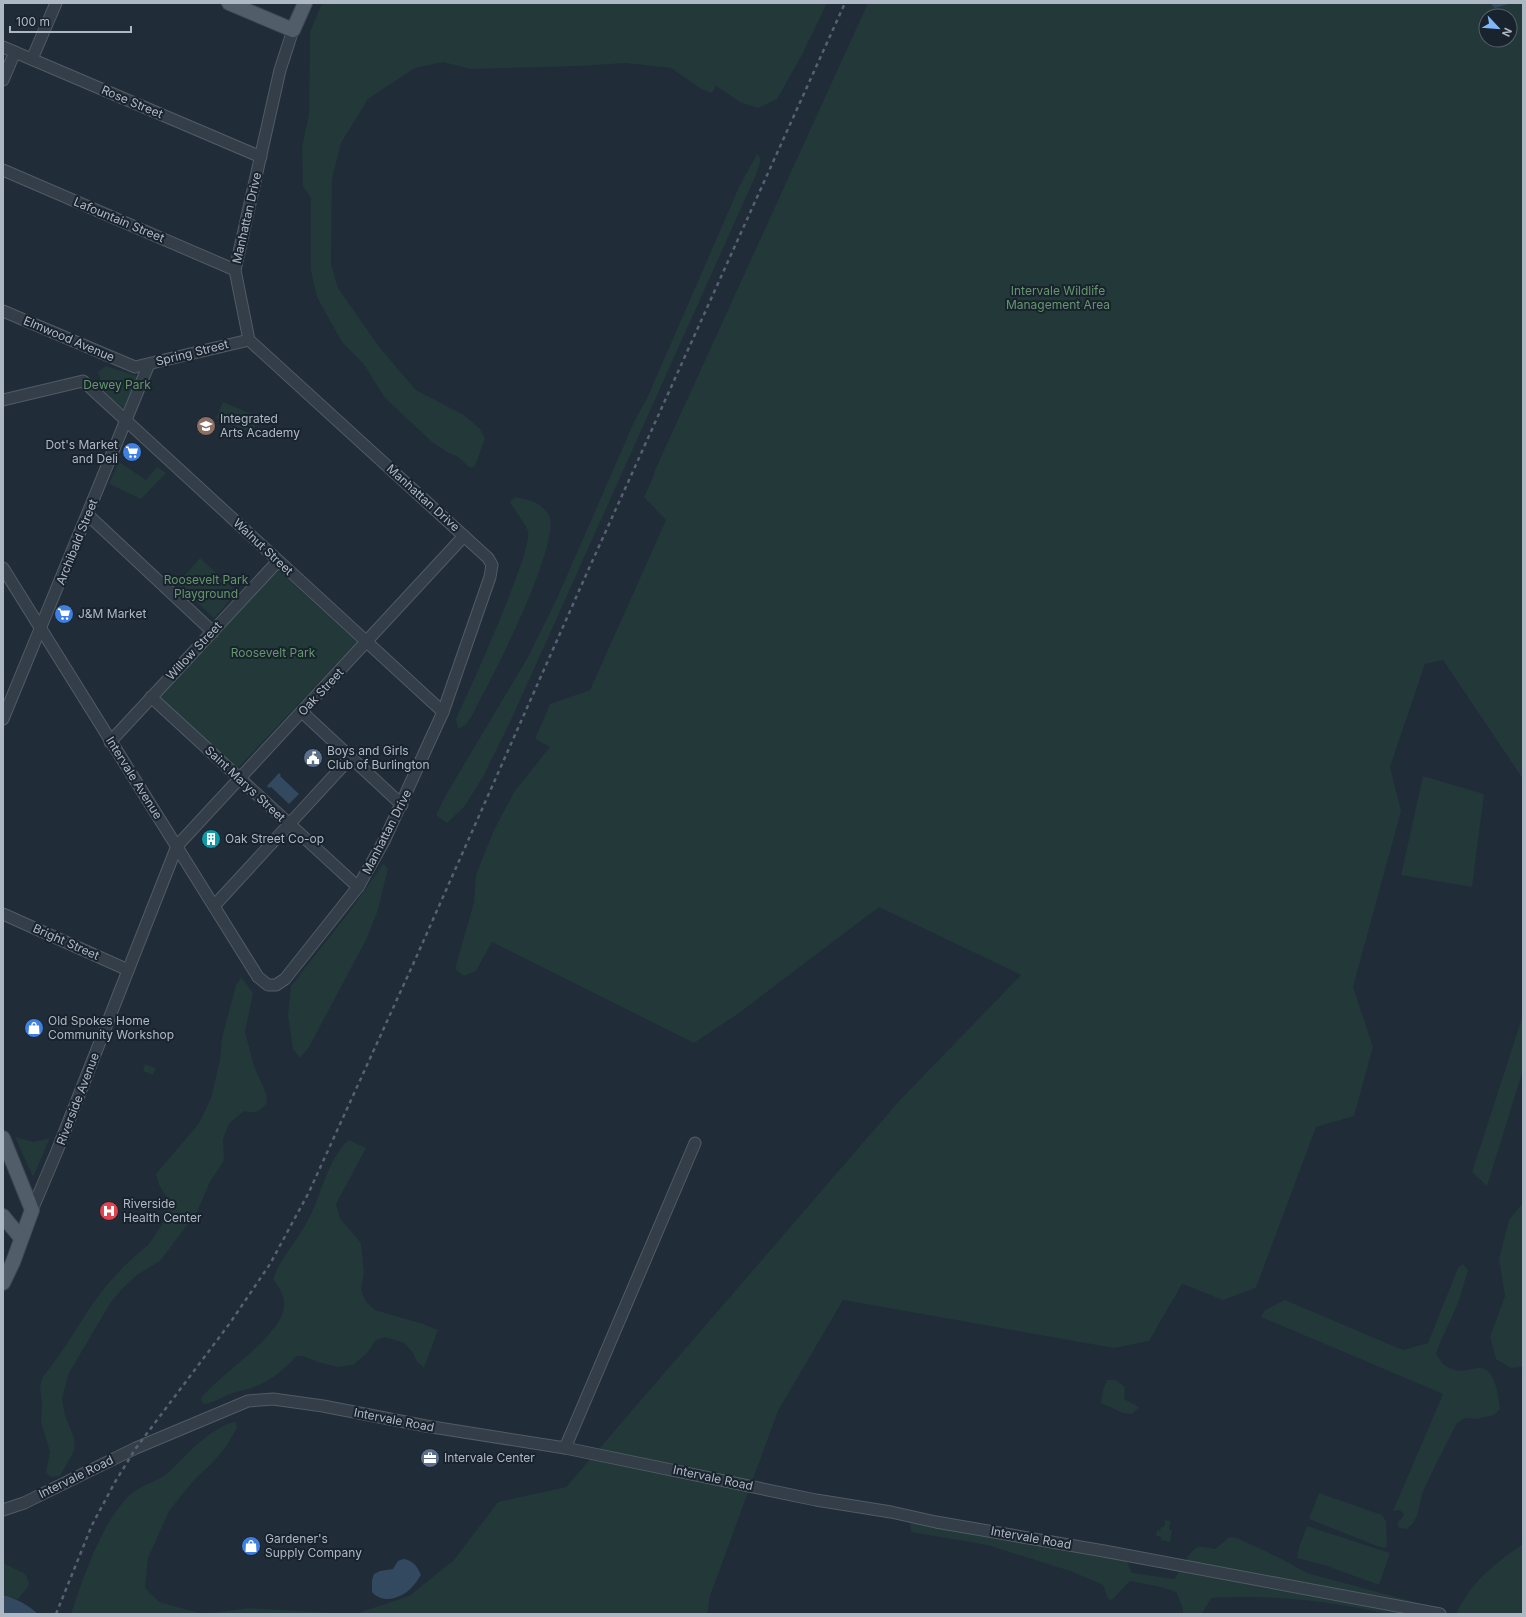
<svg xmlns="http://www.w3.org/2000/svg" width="1526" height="1617" font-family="Inter,sans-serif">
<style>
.green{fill:#223839;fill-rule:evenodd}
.water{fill:#334960}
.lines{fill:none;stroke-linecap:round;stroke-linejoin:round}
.minor-casing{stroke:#515b66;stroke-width:13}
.major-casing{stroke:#3d4752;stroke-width:16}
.minor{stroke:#343e48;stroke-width:11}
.major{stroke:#515d69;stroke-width:14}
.rail{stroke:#556270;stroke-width:2.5;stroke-dasharray:4 4;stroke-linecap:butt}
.labels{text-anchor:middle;stroke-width:4;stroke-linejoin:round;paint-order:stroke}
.street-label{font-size:12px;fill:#aeb8c5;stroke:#19232d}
.park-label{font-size:12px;fill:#65966d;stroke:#19232d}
.poi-label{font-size:12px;fill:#aeb8c5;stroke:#19232d;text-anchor:start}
</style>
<rect width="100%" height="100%" fill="#202c38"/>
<g class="green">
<path d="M322,3H827L802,55L777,99L758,108L740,102L716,86L712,93L701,89L671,68L626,63L580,66L470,69L443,62L415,68L368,99L341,143L332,179L331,264L338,288L380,348L416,390L464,415L480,429L485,438L475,466L470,468L457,456L450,454L432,442L385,398L363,363L342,342L317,297L311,271V198L303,186L302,147L309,114L310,32Z"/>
<path d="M868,3H1523V779L1443,660L1425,664L1390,767L1401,811L1353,987L1373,1047L1354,1116L1316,1127L1256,1288L1223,1300L1182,1284L1149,1341L1114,1348L843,1300L778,1411L710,1596L707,1614H355L409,1596L454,1560L498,1502L566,1487L899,1101L1021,975L879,907L739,1013L694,1043L492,942L476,971L464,976L455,969L474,902L476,875L493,832L514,792L550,747L535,739L550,704L590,690L666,520L644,497L654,475L655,470ZM1486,16H1510V40H1486Z"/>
<path d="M757,154L761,159L756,175L512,718L483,777L464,807L447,823L436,815L447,793L528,657L558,596L634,422L648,396L739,187Z"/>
<path d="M106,366L137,376L125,406L123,408L96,386L97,383L101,381L98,372Z"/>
<path d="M223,402L259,417L252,433L216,418Z"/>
<path d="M119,462L146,480L157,467L166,473L141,499L109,484Z"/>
<path d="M515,497C528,499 546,504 550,518C557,550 497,669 480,700C476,707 473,715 468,722C466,725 462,727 458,729L456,719C468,693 533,551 528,531C526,525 514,509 510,502Z"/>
<path d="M200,558L237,592L214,618L177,584Z"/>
<path d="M277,569L357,642L235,771L158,697Z"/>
<path d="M1423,776L1484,794L1472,887L1401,875Z"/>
<path d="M383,864L388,868L378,910L367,938L309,1047L300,1058L293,1049L288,1015L291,986L350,911Z"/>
<path d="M241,977L253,993L245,1032L254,1066L266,1093L267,1103C259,1112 256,1114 244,1111L229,1124L223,1139L224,1160L210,1182L197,1212L160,1261L137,1275L123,1288L111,1302L69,1373L62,1399L65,1416L74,1437L75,1449L60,1476L51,1477L46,1472L50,1452L41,1422L42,1404L40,1386L43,1377L62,1351L93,1303L107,1285L124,1266L149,1244L165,1220L169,1207L167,1198L159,1185L156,1174L199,1123L211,1098L220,1060L222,1038L236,985Z"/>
<path d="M1523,1015V1070L1487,1186L1472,1172Z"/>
<path d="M145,1064L156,1068L153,1075L143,1071Z"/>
<path d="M15,1137L34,1142L50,1138L33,1177Z"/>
<path d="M349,1140L366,1148L336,1204L340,1218L361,1243L364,1272L361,1290L366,1302L375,1310L423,1324L438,1330L424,1368L417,1362L413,1353L404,1343L385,1337L376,1340L367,1353L353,1365L337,1367L318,1362L303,1356H297C284,1369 272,1381 254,1387C246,1390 238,1391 230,1394C220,1398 214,1403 203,1404L201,1398C221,1373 281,1336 284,1307C285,1296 279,1287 273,1279C280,1258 299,1239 309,1218C322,1194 327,1159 349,1140Z"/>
<path d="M1521,1205L1523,1206V1367L1511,1368L1496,1359L1490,1337L1505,1296L1499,1259L1509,1220Z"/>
<path d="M1463,1264L1468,1270C1464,1283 1461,1297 1455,1310C1449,1325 1441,1338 1436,1354C1439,1358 1442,1364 1446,1366C1459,1374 1466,1369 1479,1368C1496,1367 1498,1397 1500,1409L1494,1415L1476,1419L1465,1418L1457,1423L1436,1464L1422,1494L1418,1513L1413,1523L1407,1529L1399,1528L1397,1523L1403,1517L1404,1514L1400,1510L1393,1511L1443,1394L1261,1317L1265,1310L1285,1300L1403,1350L1428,1343L1458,1268Z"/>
<path d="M1107,1380H1116L1125,1387L1124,1399L1139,1407L1132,1414L1123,1413L1101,1403L1103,1390Z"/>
<path d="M236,1422L237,1428L225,1448L211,1464L194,1480L169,1511L148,1558L145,1588L159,1602L203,1614H71C83,1578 102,1521 130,1495C141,1484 159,1482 171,1470C187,1454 213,1425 236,1422Z"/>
<path d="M1319,1493L1382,1515L1386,1521L1387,1546L1385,1548L1377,1546L1309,1519Z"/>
<path d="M1165,1520L1171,1521L1169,1529L1172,1530L1170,1542L1161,1540V1537L1156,1536L1157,1530L1160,1531L1161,1527H1164Z"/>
<path d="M910,1523L1110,1557L1127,1562L1132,1573L1174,1579C1182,1569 1187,1551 1199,1547C1203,1546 1210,1548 1215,1549L1229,1537L1237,1538L1282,1559L1307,1573L1433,1607L1434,1614C1421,1614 1400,1616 1388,1614C1330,1601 1271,1594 1211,1598L1202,1614H1183V1608L1176,1592L1161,1587L1130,1581L1112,1600L1108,1599L1103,1585L1073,1572L987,1545L911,1532Z"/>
<path d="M1307,1526L1390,1553L1379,1585L1327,1566L1297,1558L1299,1547Z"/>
<path d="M1523,1544V1614H1456C1470,1583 1495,1563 1523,1544Z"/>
<path d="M3,1563L25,1574L29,1582L28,1587L18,1599L3,1595Z"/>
<path d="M249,1608L350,1614H204Z"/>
</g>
<g class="water">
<path d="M1490,3H1512L1495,8Z"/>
<path d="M279,773L281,775L280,776L299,794L289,804L271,787L269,788L267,786Z"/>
<path d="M403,1559C413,1560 417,1566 421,1575C418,1579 416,1583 413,1586C403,1598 383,1605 372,1592V1580L374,1574L380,1571L393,1569L398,1561Z"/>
<path d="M3,1595C17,1599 27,1604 38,1614H3Z"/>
</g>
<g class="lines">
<g class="minor-casing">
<g id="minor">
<path d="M3,47L261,157"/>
<path d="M32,59L56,3"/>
<path d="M3,80L15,52"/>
<path d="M3,170L235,270"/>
<path d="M3,311L135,367L249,340"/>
<path d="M3,400L83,381L443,712"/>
<path d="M88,515L213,632"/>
<path d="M3,568L258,977L268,985H276L285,979L358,887L384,841L443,712L490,577L492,565L488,558L249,340L235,270L280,70L293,30"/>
<path d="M151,697L358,887"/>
<path d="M302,712L402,805"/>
<path d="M3,719L149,364"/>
<path d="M110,742L278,561"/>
<path d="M214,906L351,757"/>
<path d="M3,914L128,970"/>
<path d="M32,1210L57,1151L177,846L464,536"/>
<path d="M565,1448L695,1143"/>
<path d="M3,1510L24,1503L136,1448L248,1401L273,1399L323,1406L426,1426L565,1448L816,1500L891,1512L936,1522L1104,1551L1440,1614"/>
</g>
</g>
<g class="major-casing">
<g id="major">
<path d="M229,3L293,30L305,3"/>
<path d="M3,1138L32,1210L13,1262L3,1283"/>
<path d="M3,1216L21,1238"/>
</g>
</g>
<use href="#minor" class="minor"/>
<use href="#major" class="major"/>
<path class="rail" d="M56,1614L92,1525L115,1482L136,1448L230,1323L270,1264L309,1192L415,960L586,575L845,3"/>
</g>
<defs>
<g id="school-disc" transform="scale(1)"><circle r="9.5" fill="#8d6e63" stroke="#19232d"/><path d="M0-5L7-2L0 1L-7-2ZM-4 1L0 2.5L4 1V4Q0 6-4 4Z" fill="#fff"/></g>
<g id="supermarket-disc" transform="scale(1)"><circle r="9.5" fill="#3f7fe0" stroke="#19232d"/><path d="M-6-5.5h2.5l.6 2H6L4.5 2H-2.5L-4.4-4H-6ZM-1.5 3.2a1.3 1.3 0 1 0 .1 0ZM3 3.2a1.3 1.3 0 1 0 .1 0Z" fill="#fff"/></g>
<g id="civic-disc" transform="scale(1)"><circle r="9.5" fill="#5c6f8a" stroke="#19232d"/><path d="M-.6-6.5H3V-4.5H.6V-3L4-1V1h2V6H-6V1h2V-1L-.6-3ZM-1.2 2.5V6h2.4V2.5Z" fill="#fff"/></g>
<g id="building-disc" transform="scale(1)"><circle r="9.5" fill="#0f9aa8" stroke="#19232d"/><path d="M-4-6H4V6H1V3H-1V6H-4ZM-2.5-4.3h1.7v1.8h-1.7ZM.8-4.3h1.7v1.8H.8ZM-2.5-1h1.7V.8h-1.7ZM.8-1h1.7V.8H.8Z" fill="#fff"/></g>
<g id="shop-disc" transform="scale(1)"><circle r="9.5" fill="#3f7fe0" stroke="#19232d"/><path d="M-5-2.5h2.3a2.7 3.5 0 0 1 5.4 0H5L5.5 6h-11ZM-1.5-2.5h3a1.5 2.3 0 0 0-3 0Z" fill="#fff"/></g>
<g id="hospital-disc" transform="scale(1)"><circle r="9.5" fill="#e0444e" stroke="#19232d"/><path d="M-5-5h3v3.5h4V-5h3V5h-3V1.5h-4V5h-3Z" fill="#fff"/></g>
<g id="office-disc" transform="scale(1)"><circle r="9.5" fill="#5c6f8a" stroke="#19232d"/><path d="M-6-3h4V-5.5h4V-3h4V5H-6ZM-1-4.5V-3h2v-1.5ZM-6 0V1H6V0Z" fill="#fff"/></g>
</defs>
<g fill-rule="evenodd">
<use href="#school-disc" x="206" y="426"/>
<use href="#supermarket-disc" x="132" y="452"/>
<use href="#supermarket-disc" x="64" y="614"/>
<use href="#civic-disc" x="313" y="758"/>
<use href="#building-disc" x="211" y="839"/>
<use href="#shop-disc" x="34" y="1028"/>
<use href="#hospital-disc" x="109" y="1211"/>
<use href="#office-disc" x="430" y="1458"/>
<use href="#shop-disc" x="251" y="1546"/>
</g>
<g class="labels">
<g class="street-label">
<text transform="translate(132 102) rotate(23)" y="4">Rose Street</text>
<text transform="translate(247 218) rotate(-77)" y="4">Manhattan Drive</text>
<text transform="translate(119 220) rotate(23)" y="4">Lafountain Street</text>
<text transform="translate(69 339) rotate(23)" y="4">Elmwood Avenue</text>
<text transform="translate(192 353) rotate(-14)" y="4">Spring Street</text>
<text transform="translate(423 498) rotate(42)" y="4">Manhattan Drive</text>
<text transform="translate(77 542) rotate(-68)" y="4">Archibald Street</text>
<text transform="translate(263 547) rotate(43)" y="4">Walnut Street</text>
<text transform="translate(194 651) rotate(-47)" y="4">Willow Street</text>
<text transform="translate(321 692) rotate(-47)" y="4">Oak Street</text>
<text transform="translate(134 778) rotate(58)" y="4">Intervale Avenue</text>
<text transform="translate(245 784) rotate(43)" y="4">Saint Marys Street</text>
<text transform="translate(387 832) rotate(-63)" y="4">Manhattan Drive</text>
<text transform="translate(66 942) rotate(24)" y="4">Bright Street</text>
<text transform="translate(78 1099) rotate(-69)" y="4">Riverside Avenue</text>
<text transform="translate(394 1420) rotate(11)" y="4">Intervale Road</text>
<text transform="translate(76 1477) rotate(-26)" y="4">Intervale Road</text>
<text transform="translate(713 1478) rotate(12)" y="4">Intervale Road</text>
<text transform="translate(1031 1538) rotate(10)" y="4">Intervale Road</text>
</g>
<g class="park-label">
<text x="1058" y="295">Intervale Wildlife<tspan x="1058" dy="14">Management Area</tspan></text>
<text x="117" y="389">Dewey Park</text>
<text x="206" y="584">Roosevelt Park<tspan x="206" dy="14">Playground</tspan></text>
<text x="273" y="657">Roosevelt Park</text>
</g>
<g class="poi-label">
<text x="220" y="423">Integrated<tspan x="220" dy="14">Arts Academy</tspan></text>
<text x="118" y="449" text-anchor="end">Dot's Market<tspan x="118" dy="14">and Deli</tspan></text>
<text x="78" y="618">J&amp;M Market</text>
<text x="327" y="755">Boys and Girls<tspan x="327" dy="14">Club of Burlington</tspan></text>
<text x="225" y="843">Oak Street Co-op</text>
<text x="48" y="1025">Old Spokes Home<tspan x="48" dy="14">Community Workshop</tspan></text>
<text x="123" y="1208">Riverside<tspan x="123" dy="14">Health Center</tspan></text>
<text x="444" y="1462">Intervale Center</text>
<text x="265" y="1543">Gardener's<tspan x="265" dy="14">Supply Company</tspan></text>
</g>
</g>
<rect width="1526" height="1617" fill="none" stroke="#aeb8c5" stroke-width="8"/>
<g transform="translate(1498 28) rotate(116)"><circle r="19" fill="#19232d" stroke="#555f6a"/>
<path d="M0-3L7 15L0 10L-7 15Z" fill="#80b7f9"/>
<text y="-6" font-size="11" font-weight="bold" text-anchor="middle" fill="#aeb8c5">N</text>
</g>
<path d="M10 26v6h121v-6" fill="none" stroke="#aeb8c5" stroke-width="2"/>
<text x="16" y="26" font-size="12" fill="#aeb8c5" stroke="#19232d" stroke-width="3" paint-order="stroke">100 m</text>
</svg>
